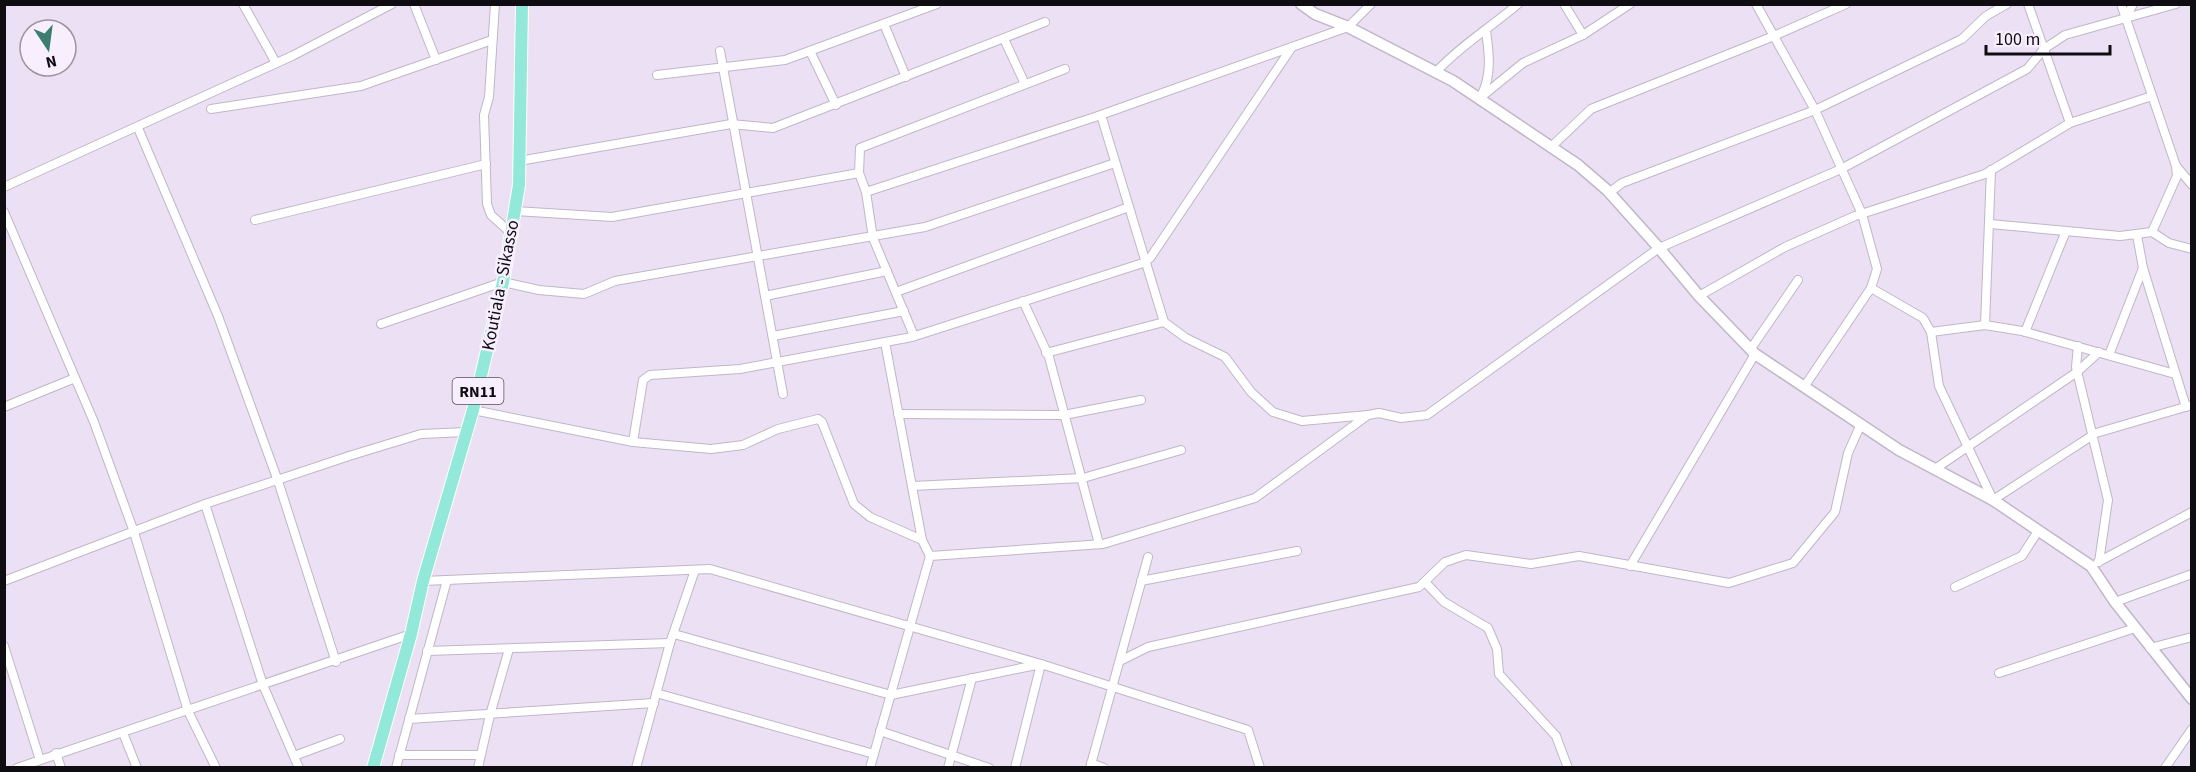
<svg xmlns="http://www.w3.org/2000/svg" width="2196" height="772" font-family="'Source Sans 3',sans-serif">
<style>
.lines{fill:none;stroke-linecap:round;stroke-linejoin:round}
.street-casing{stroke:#c1b6c8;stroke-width:10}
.secondary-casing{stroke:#c1b6c8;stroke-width:13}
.primary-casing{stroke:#fff;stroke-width:14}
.street{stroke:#fff;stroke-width:8}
.secondary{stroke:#fff;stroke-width:10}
.primary{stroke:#92e9d9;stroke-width:12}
.labels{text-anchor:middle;stroke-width:5;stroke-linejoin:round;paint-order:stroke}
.shield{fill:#f8effe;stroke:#555059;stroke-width:1.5}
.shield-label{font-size:16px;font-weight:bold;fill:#0f0c12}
.street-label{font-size:18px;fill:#0f0c12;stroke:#f8effe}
</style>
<rect width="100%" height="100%" fill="#ece1f4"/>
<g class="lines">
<g class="street-casing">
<g id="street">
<path d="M243,4L276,63"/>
<path d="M414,4L436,60"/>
<path d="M495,4L489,97L484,115L487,204L491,215L511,233"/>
<path d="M1564,4L1583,35"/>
<path d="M1756,4L1815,110L1862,214L1877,269L1871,288L1923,318L1931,332L1939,386L1993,500L2096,433L2192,405"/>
<path d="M2028,4L2070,123"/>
<path d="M2121,4L2176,166L2177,176L2152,232"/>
<path d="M2126,18L2133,4"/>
<path d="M884,24L906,77"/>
<path d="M1004,39L1025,84"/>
<path d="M720,51L783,394"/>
<path d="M810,51L836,105"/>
<path d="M1436,72C1461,45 1490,28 1518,4"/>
<path d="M657,75L785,60L937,4"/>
<path d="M1482,94C1492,74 1489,52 1486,31"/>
<path d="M1480,98L1523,63L1583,35L1630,4"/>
<path d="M211,109L361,86L492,40"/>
<path d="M1101,115L1164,322L1186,338L1225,357L1251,392L1273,412L1302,421L1368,415"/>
<path d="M138,128L218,316L278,481L336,662"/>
<path d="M1551,147L1591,109L1774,36L1846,4"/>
<path d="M519,161L731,124L773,128L1045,22"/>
<path d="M2177,167L2192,185"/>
<path d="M4,187L292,56L392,4"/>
<path d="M866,192L1095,117L1348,27L1371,4"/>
<path d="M1609,193L1622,183L1815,110L1962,39L1986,16L2007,4"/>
<path d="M515,211L612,217L859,173"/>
<path d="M4,212L94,422L134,532L188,711L216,768"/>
<path d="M255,220L486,164"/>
<path d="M1990,224L2120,236L2152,232L2169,243L2192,249"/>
<path d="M2143,268L2186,407"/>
<path d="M896,292L1129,207"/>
<path d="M765,296L887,271"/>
<path d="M1699,296L1785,247L1855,216L1985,174L2070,123L2152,96"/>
<path d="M1023,301L1049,357L1099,544"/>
<path d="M381,324L503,282L539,290L584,294L615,281L925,227L1115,163"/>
<path d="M1985,325L1991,170"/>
<path d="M1931,332L1985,325L2022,331L2175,374"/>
<path d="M2025,332L2066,231"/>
<path d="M773,336L904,311"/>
<path d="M914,336L873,238L866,192L859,173L860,148L1065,69"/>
<path d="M885,342L922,540L930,556"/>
<path d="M2078,346L2076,367L2108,500L2099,562"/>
<path d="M1750,350L1798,280"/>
<path d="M1046,353L1164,322"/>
<path d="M2109,355L2143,268L2137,235"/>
<path d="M1804,387L1871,288"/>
<path d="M4,407L75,378"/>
<path d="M473,410L633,442L711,449L743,445L778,429L818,419L822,422L854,504L870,517L922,540"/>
<path d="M898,414L1064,415L1141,400"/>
<path d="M633,442L643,380L650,375L740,369L912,337L1143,263L1150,258L1292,47"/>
<path d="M1935,469L2077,372L2099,352"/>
<path d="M912,486L1083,478L1181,450"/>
<path d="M205,504L263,685L299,768"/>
<path d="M2098,562L2192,512"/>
<path d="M1630,566L1755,354"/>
<path d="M4,581L205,504L349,456L421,434L466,432"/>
<path d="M423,581L710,569L1041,664L1248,730L1260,768"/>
<path d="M1141,581L1297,551"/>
<path d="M1425,582L1444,602L1488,628L1497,649L1499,674L1556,736L1568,768"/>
<path d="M1955,587L2022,556L2038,531"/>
<path d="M2115,602L2192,574"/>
<path d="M674,634L891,695L1041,664L1015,768"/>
<path d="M4,646L40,760"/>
<path d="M2150,648L2192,637"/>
<path d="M427,651L670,643"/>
<path d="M1120,661L1148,647L1419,587L1445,562L1466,555L1531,564L1579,556L1729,583L1793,563L1835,512L1848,453L1861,424"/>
<path d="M1999,673L2135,628"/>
<path d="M656,693L874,754"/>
<path d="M409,719L654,703"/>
<path d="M880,731L989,768"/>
<path d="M123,733L137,768"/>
<path d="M56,753L61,768"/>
<path d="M399,755H480"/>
<path d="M294,756L340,739"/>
<path d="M1091,763L1104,768"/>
<path d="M17,768L411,634"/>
<path d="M396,768L447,580"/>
<path d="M478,768L490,715L509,649"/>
<path d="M636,768L670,643L695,570"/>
<path d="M870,768L930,556L1103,544L1255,498L1368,415L1379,413L1401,418L1427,415L1659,248L1841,169L2027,69L2044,49L2065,35L2176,4"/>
<path d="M948,768L972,678"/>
<path d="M1090,768L1148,557"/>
<path d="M2165,768L2192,729"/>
</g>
</g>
<g class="secondary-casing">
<path id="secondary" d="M1301,4L1315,14L1348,27L1453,81L1578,165L1607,190L1659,248L1699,296L1755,354L1899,450L1993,500L2091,566L2115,602L2192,699"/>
</g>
<g class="primary-casing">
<path id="primary" d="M373,768L411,634L423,581L473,410L503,282L519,185L522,4"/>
</g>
<use href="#street" class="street"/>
<use href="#secondary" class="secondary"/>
<use href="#primary" class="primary"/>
</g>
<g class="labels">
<rect class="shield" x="452.5" y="378" width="51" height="26" rx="4.5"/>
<g class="shield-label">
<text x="478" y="397">RN11</text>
</g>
<g class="street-label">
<text transform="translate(500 285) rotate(-79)" y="6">Koutiala - Sikasso</text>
</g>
</g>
<rect width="2196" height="772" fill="none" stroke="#0f0c12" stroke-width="12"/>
<g transform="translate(48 48) rotate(167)"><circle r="28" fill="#f8effe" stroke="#9b94a0" stroke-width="1.5"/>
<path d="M0-4.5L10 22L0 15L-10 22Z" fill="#3b7e70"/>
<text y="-9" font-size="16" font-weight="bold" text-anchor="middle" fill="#0f0c12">N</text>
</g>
<path d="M1986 45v9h124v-9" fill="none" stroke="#0f0c12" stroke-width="3"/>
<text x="1995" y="45" font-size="18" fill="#0f0c12" stroke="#f8effe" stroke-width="4.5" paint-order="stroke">100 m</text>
</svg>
